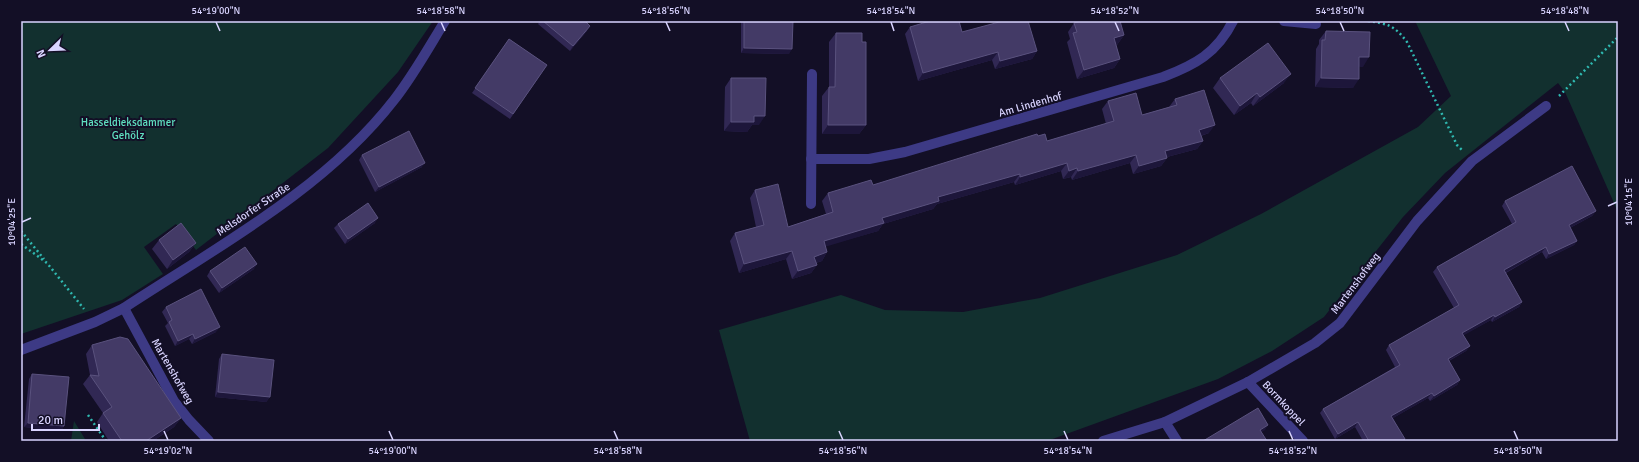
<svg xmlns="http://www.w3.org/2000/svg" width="1639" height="462" font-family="Signika,sans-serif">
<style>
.green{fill:#12302f}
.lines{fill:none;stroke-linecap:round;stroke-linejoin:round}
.path{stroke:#2fb8b0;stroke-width:2.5;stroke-dasharray:2 3;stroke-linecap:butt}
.lane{stroke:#3d3a85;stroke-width:10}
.street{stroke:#3d3a85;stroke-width:10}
.wall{fill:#312854}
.shaded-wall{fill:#1d163a}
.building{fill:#433a66;stroke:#5a527e}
.ticks{fill:none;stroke:#d9d4ff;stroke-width:1.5}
.labels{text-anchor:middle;stroke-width:4;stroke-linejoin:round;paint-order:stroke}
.street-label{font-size:11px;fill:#d9d4ff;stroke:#130f26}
.park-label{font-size:11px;fill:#5fe0c0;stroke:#130f26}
.neatline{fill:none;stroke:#d9d4ff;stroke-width:1.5}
.ticks-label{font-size:10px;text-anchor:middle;fill:#d9d4ff}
</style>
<rect width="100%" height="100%" fill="#130f26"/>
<g class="green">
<path d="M21,21H433L398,72L328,148L196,250L176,224L144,247L163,274L122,300L21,334Z"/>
<path d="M1417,21H1618V212L1565,92L1558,83L1445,173L1403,217L1324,317L1272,351L1218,379L1047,441H750L719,330L841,295L885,310L963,312L1040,298L1177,255L1261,214L1418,127L1451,96L1416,23Z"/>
<path d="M74,421L85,439L82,441H71Z"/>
</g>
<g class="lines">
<g class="path">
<path d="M1368,21C1388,24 1394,25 1407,42L1457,145L1462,150"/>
<path d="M1559,96L1618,37"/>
<path d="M21,231L44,259"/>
<path d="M21,244L47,263L84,309"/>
<path d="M88,415L106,441"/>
</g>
<g class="lane">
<path d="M1284,21L1316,24"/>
<path d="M1165,422L1177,441"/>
</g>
<g class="street">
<path d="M811,159H869L905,152L1163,77C1195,65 1217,53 1233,21"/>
<path d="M811,204L812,74"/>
<path d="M124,308L174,401L189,420L209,441"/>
<path d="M21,350L95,322L124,308C217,247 325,189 394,100C413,76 429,47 445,21"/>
<path d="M1248,382L1303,441"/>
<path d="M1103,441L1165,422L1248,382L1315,343L1340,323L1417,221L1472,161L1546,106"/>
</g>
</g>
<g class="wall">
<path d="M540,21H585L587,31L570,51L538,24Z"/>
<path d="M741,21H793L789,54L741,53Z"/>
<path d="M1074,23L1124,35L1117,45H1116L1120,59L1114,68L1077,79L1067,42L1070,39L1068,32Z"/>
<path d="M910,27L962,32L1037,51L1032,59L995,69L992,60L918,81L905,34Z"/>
<path d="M1326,31L1363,67L1359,66L1353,88L1315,87L1316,49L1319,44V40Z"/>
<path d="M836,33L862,42L866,125L859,134H822V96L829,87V42Z"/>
<path d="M509,39L547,65L510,119L472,93Z"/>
<path d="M731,78L759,125H752L747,132L724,131L725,87Z"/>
<path d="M1220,78L1284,83L1253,106L1251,103L1234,115L1213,88Z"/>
<path d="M1175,99L1209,133L1201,136L1203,141L1197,149L1167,157V158L1161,166L1133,174L1130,163L1072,180L1071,177L1063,179L1061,171L1015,185L1014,182L937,204L933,209L883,224L878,231L825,246L827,252L822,261L816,263L817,265L811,273L792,279L786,259L739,273L730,241L735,233L756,227L750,198L755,190L788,227L826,214L822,201L828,193L873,185L1038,136L1047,141L1106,124L1102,109L1108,101L1142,115L1169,107Z"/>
<path d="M362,155L422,167L375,192L359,160Z"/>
<path d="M1505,201L1596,211L1592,216L1570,228L1577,241L1574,245L1546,259L1542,252L1506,273L1522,302L1519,307L1492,322L1491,320L1463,335L1470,346L1466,351L1449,361L1460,380L1457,385L1430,401L1428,398L1393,418L1404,441H1363L1355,427L1335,439L1320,413L1323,409L1395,367L1386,350L1389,345L1454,308L1433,272L1437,267L1512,224L1502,206Z"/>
<path d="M375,223L345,244L334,228L338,224Z"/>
<path d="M159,240L196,243L189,252L167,269L152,249Z"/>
<path d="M254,269L219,293L207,276L210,271Z"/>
<path d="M166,307L216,332L192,344L189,339L175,346L165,326L168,323L162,312Z"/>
<path d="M92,345L181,418L174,427L153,441H109L97,422L103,413L83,384L90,375L86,354Z"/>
<path d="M222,354L270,397L266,402L215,397L219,359Z"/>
<path d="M32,374L64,426L61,431L24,427L29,379Z"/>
</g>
<g class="shaded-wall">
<path d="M590,26L587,31L570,51L573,46Z"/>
<path d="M1124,35L1117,45L1108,48L1114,38Z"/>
<path d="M744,48L792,49L789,54L741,53Z"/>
<path d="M1037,51L1032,59L995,69L1000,61Z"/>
<path d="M998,52L992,60L918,81L923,73Z"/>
<path d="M1359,57H1369L1363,67L1353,66Z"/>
<path d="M1120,59L1114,68L1077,79L1084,70Z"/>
<path d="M1291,74L1284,83L1253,106L1260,97Z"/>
<path d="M1321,78L1359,79L1353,88L1315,87Z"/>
<path d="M1257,93L1251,103L1234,115L1240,106Z"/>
<path d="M754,116H765L759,125H752L747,132L724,131L731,122Z"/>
<path d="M828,125H866L859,134H822Z"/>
<path d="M1215,125L1209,133L1193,138L1199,130Z"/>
<path d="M1203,141L1197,149L1159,159L1165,151Z"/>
<path d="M1136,155L1130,163L1072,180L1078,171Z"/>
<path d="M1167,158L1161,166L1133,174L1139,166Z"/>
<path d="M425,163L422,167L375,192L379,187Z"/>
<path d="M1067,163L1061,171L1015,185L1020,177Z"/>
<path d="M1077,168L1071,177L1063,179L1069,171Z"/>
<path d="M1020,174L1014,182L937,204L933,209L883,224L878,231L818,249L824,241L882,218L938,197Z"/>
<path d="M1596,211L1592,216L1566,230L1569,225Z"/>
<path d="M378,218L375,223L345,244L348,239Z"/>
<path d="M1577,241L1574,245L1546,259L1549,254Z"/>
<path d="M196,243L189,252L167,269L173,260Z"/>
<path d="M1546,247L1542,252L1501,275L1504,270Z"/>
<path d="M792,251L786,259L739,273L744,264Z"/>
<path d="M827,252L822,261L808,265L814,257Z"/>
<path d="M257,264L254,269L219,293L222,288Z"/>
<path d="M817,265L811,273L792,279L798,271Z"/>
<path d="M1522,302L1519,307L1492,322L1495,317Z"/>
<path d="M1494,315L1491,320L1459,338L1462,333Z"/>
<path d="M220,327L216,332L192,344L195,339Z"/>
<path d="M193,334L189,339L175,346L178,341Z"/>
<path d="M1470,346L1466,351L1444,363L1448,359Z"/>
<path d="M1460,380L1457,385L1430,401L1434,396Z"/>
<path d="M218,392L270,397L266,402L215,397Z"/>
<path d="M1432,393L1428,398L1388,421L1391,416Z"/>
<path d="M181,418L174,427L153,441H146Z"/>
<path d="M1358,422L1355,427L1335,439L1338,434Z"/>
<path d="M28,423L64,426L61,431L24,427Z"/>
<path d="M1268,425L1265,430L1257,435L1260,430Z"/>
</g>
<g class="building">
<path d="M543,21H585L590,26L573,46Z"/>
<path d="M744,21H793L792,49L744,48Z"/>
<path d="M930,21H959L962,32L1003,21H1028L1037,51L1000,61L998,52L923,73L910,27Z"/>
<path d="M1081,21H1120L1124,35L1114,38L1120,59L1084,70L1073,33L1077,32L1074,23Z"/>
<path d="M1326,31L1370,32L1369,57H1359V79L1321,78L1322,40H1325Z"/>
<path d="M836,33H862V42H866V125H828L829,87H835Z"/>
<path d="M509,39L547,65L513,114L475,88Z"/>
<path d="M1268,43L1291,74L1260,97L1257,93L1240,106L1220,78Z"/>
<path d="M731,78H766L765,116H754V122H731Z"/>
<path d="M1204,90L1215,125L1199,130L1203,141L1165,151L1167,158L1139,166L1136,155L1078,171L1077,168L1069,171L1067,163L1020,177V174L938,197L939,201L882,218L884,223L824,241L827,252L814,257L817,265L798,271L792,251L744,264L735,233L764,225L755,190L778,184L788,227L833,212L828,193L871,180L873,185L1037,134L1038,136L1045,134L1047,141L1114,121L1108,101L1136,93L1142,115L1177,105L1175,99Z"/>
<path d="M409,131L425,163L379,187L362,155Z"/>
<path d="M1572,166L1596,211L1569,225L1577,241L1549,254L1546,247L1504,270L1522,302L1495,317L1494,315L1462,333L1470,346L1448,359L1460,380L1434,396L1432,393L1391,416L1405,439L1402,441H1369L1358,422L1338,434L1323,409L1400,365L1389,345L1459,305L1437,267L1516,222L1505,201Z"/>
<path d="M368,203L378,218L348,239L338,224Z"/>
<path d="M181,223L196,243L173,260L159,240Z"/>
<path d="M245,247L257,264L222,288L210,271Z"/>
<path d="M201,289L220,327L195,339L193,334L178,341L169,322L172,320L166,307Z"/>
<path d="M120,337L128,339L181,418L146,441H122L103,413L112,407L90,375L99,376L92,345Z"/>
<path d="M222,354L274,360L270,397L218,392Z"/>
<path d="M32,374L69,377L64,426L28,423Z"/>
<path d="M1258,408L1268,425L1260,430L1267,441H1203Z"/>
</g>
<path class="ticks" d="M216,22L220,31M441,22L445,31M666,22L670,31M891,22L894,31M1115,22L1119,31M1340,22L1344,31M1565,22L1569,31M1608,206L1617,202M22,222L31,218M164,431L168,440M389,431L393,440M614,431L618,440M839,431L843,440M1064,431L1068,440M1289,431L1293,440M1514,431L1518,440"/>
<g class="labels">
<g class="street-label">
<text transform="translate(1030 104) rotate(-16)" y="4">Am Lindenhof</text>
<text transform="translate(253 209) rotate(-34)" y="4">Melsdorfer Straße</text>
<text transform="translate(1355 283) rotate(-53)" y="4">Martenshofweg</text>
<text transform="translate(173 371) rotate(60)" y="4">Martenshofweg</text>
<text transform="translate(1284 403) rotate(47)" y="4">Bormkoppel</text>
</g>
<g class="park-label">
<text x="128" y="126">Hasseldieksdammer<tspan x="128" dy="13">Gehölz</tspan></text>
</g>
</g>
<rect width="1639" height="462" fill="none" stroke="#130f26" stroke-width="44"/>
<g transform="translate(50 50) rotate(247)" stroke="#130f26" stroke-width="3" paint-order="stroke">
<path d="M0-3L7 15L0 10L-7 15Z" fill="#d9d4ff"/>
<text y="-6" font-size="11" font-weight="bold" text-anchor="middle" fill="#d9d4ff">N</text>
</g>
<path d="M32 424v6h67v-6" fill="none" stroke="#d9d4ff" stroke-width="2"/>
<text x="38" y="424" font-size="12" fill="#d9d4ff" stroke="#130f26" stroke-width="3" paint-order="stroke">20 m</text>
<rect x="22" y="22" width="1595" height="418" class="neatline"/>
<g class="ticks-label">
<text x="216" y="14">54°19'00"N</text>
<text x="441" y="14">54°18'58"N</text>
<text x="666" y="14">54°18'56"N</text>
<text x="891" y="14">54°18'54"N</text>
<text x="1115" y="14">54°18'52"N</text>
<text x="1340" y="14">54°18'50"N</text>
<text x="1565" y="14">54°18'48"N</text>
<text transform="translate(1628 202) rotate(-90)" y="4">10°04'15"E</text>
<text transform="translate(11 222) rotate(-90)" y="4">10°04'25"E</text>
<text x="168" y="454">54°19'02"N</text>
<text x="393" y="454">54°19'00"N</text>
<text x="618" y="454">54°18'58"N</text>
<text x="843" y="454">54°18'56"N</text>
<text x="1068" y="454">54°18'54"N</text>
<text x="1293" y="454">54°18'52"N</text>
<text x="1518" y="454">54°18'50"N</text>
</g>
</svg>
